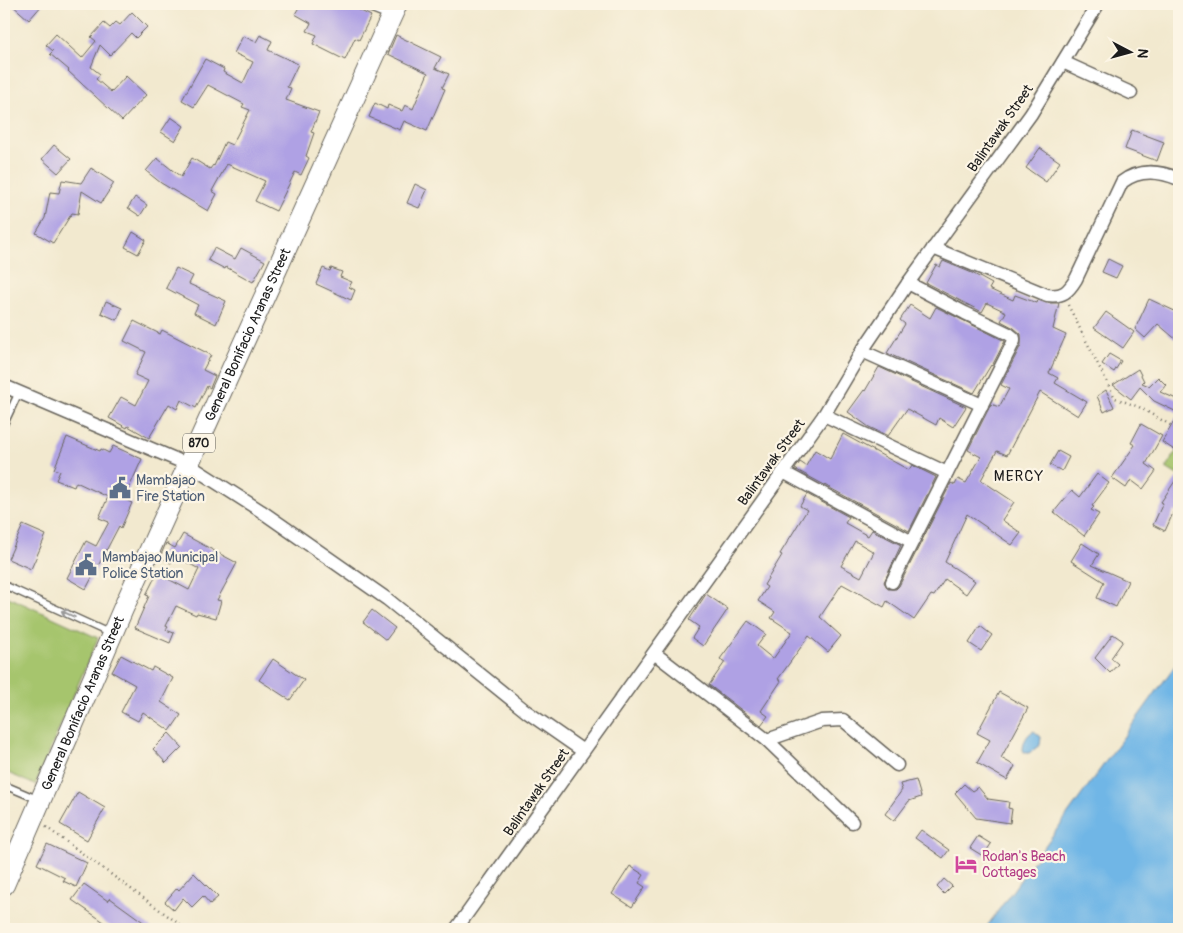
<svg xmlns="http://www.w3.org/2000/svg" width="1183" height="933" font-family="Pangolin,sans-serif">
<style>
.park{fill:#a6c56d;stroke:#617044}
.water{fill:#6fb6e6;stroke:#466981}
.building{fill:#afa1e4;fill-rule:evenodd}
.lines{fill:none;stroke-linecap:round;stroke-linejoin:round}
.service-casing{stroke:#67645b;stroke-width:9}
.minor-casing{stroke:#67645b;stroke-width:15}
.tertiary-casing{stroke:#67645b;stroke-width:19}
.primary-casing{stroke:#67645b;stroke-width:22}
.path{stroke:#67645b;stroke-width:2.5;stroke-dasharray:1 4;stroke-linecap:butt}
.service{stroke:#fff;stroke-width:6}
.minor{stroke:#fff;stroke-width:12}
.tertiary{stroke:#fff;stroke-width:16}
.primary{stroke:#fff;stroke-width:20}
.oneway{stroke:#999}
.labels{text-anchor:middle;stroke-width:4.5;stroke-linejoin:round;paint-order:stroke}
.shield{fill:#fcf5e5;stroke:#5f5d58;stroke-width:1}
.shield-label{font-size:12px;font-weight:bold;fill:#1c1c1c}
.street-label{font-size:14px;fill:#1c1c1c;stroke:#fcf5e5}
.service-label{font-size:14px;fill:#4e5e75;stroke:#fcf5e5;text-anchor:start}
.hotel-label{font-size:14px;fill:#b23c85;stroke:#fcf5e5;text-anchor:start}
.neighbourhood-label{font-size:15px;letter-spacing:1px;fill:#1c1c1c;stroke:#fcf5e5}
</style>
<rect width="100%" height="100%" fill="#fcf5e5"/>
<filter id="ink" filterUnits="userSpaceOnUse"><feTurbulence type="fractalNoise" baseFrequency=".02" numOctaves="2"/><feDisplacementMap in="SourceGraphic" scale="10" xChannelSelector="R" yChannelSelector="G"/><feConvolveMatrix kernelMatrix="1 2 1 2 8 2 1 2 1" color-interpolation-filters="sRGB"/></filter>
<filter id="wash" filterUnits="userSpaceOnUse"><feTurbulence type="fractalNoise" baseFrequency=".0096" numOctaves="4" result="noise"/><feDisplacementMap in="SourceGraphic" scale="20" xChannelSelector="R" yChannelSelector="G"/><feGaussianBlur stdDeviation="1.12" result="paint"/><feColorMatrix in="noise" values="0 0 0 0 0 0 0 0 0 0 0 0 0 0 0 0 0 1.4 0 .05"/><feComposite in="paint" operator="in"/></filter>
<g filter="url(#wash)">
<rect width="100%" height="100%" fill="#f2e9cf"/>
<g class="park">
<path d="M1179,447V476L1166,468Z"/>
<path d="M4,595L98,638L35,785L4,771Z"/>
</g>
<g class="water">
<path d="M1179,660V929H985Z"/>
<path d="M1034,731L1041,737L1040,745L1029,753H1025L1023,750C1023,742 1027,734 1034,731Z"/>
</g>
<g id="blocks">
<g class="building">
<path d="M11,4H43L29,20Z"/>
<path d="M301,4H362L359,10L371,16L359,40L355,38L345,60L313,44L317,35L307,31L311,23L295,14Z"/>
<path d="M132,12L147,27L136,38L131,33L110,55L100,45L91,67L100,74L96,79L111,92L126,76L146,95L122,121L68,71L69,70L50,54L53,51L46,45L56,34L82,58L96,41L91,37L104,23L110,28L116,22L120,25Z"/>
<path d="M260,35L272,41L268,50L298,64L287,87L291,88L286,100L319,112L311,132L314,133L306,156L309,158L301,175L295,172L276,211L255,201L265,181L227,164L212,191L217,194L208,211L161,183L146,171L157,158L181,177L192,158L210,169L213,165L214,166L225,142L232,145L250,110L242,107L244,104L208,85L194,107L182,100L205,59L224,69L223,72L243,83L253,62L234,53L243,36L256,42Z"/>
<path d="M396,35L441,57L435,68L449,74L442,88L445,89L427,131L404,121L400,130L369,117L375,103L387,109L388,105L402,111L405,105L413,109L428,73L388,54Z"/>
<path d="M171,117L184,126L175,141L161,132Z"/>
<path d="M1132,130L1164,142L1157,161L1125,149Z"/>
<path d="M54,145L71,159L58,173L42,159Z"/>
<path d="M1040,148L1060,162L1046,182L1026,168Z"/>
<path d="M91,168L114,183L101,203L82,191L78,214L72,213L53,243L36,233L45,218L50,192L59,193L62,180L81,183Z"/>
<path d="M415,184L427,190L419,208L407,203Z"/>
<path d="M135,197L147,205L140,216L128,208Z"/>
<path d="M133,232L146,240L138,254L125,247Z"/>
<path d="M214,248L235,259L241,248L265,261L253,282L226,267L225,269L208,260Z"/>
<path d="M1108,259L1122,266L1116,278L1102,272Z"/>
<path d="M943,261L972,273L992,284L989,289L1013,300L1015,295L1037,303L1038,300L1046,303H1059L1053,329L1066,335L1049,373L1058,378L1055,383L1087,402L1078,416L1040,392L1007,455L997,451L981,480L1014,502L1002,520L1021,533L1012,545L967,514L945,562L975,581L966,594L945,579L934,596L931,595L914,620L887,601L884,607L842,584L820,617L841,636L828,652L809,636L778,679L781,681L761,711L768,716L761,725L709,685L725,662L720,659L748,621L766,634L757,646L773,659L792,632L771,618L775,612L758,601L767,587L764,585L782,555L780,554L807,510L800,506L807,494L849,517L845,523L868,536L872,530L901,545L884,582L888,589H896L899,586L951,483L955,485L958,479L966,483L981,457L968,450L991,404L999,407L1009,389L1001,385L1021,345V334L1014,328L1001,321L1006,312L987,303L982,312L926,283L936,265L940,267ZM855,541L874,552L861,577L841,566Z"/>
<path d="M176,268L193,276L189,284L226,301L216,324L194,313L198,305L166,288Z"/>
<path d="M323,268L330,271L331,268L342,272L340,277L352,282L349,287L355,290L351,300L316,284Z"/>
<path d="M1149,299L1179,313V342L1158,324L1145,338L1135,329Z"/>
<path d="M106,301L122,308L117,320L101,313Z"/>
<path d="M910,305L930,318L936,307L1005,341L992,366L991,365L974,393L887,353L905,324L900,320Z"/>
<path d="M1106,312L1134,332L1123,348L1094,328Z"/>
<path d="M134,321L160,334L162,330L211,355L203,370L215,376L210,388L207,386L196,408L181,400L177,409L169,404L149,438L128,426L127,428L109,418L121,397L136,405L148,381L135,375L146,352L124,341Z"/>
<path d="M1109,354L1121,361L1114,372L1102,364Z"/>
<path d="M879,367L966,407L953,427L939,418L936,425L907,409L888,436L869,427L848,412L864,390L865,391Z"/>
<path d="M1138,369L1144,381L1142,383L1149,386L1158,377L1166,385L1160,392L1179,400V453L1162,442L1179,413L1154,401L1140,387L1131,399L1113,385Z"/>
<path d="M1106,390L1114,407L1104,412L1097,396Z"/>
<path d="M1141,424L1162,436L1146,464L1156,471L1143,489L1131,480L1126,488L1112,478L1135,445L1131,443Z"/>
<path d="M843,434L909,470L912,465L936,477L909,531L795,469L800,462L806,466L815,450L830,459Z"/>
<path d="M67,437L100,451L101,449L109,453L113,446L142,459L124,499L132,503L121,528L119,526L86,589L67,578L86,541L96,546L109,522L99,518L108,497L76,482L74,487L56,480L60,471L54,469Z"/>
<path d="M1058,451L1069,457L1062,471L1050,465Z"/>
<path d="M1097,474L1109,483L1092,506L1094,507L1091,510L1099,514L1084,536L1054,512L1072,490L1080,497Z"/>
<path d="M1179,475V514L1174,511L1165,531L1153,525L1163,503L1161,502Z"/>
<path d="M23,525L46,535L31,569L8,559Z"/>
<path d="M183,534L237,563L217,600L221,601L216,618L197,613L196,615L176,606L166,626L168,627L166,630L174,633L170,643L135,628L149,596L146,595L157,573L189,590L199,569L175,556L171,563L160,557L166,543L175,548Z"/>
<path d="M1082,543L1099,554L1092,565L1128,581L1116,607L1097,598L1104,582L1071,561Z"/>
<path d="M706,594L728,609L703,646L692,638L699,627L689,620Z"/>
<path d="M372,610L395,628L386,640L363,622Z"/>
<path d="M980,626L992,635L981,651L969,643Z"/>
<path d="M1113,634L1123,641L1111,658L1118,664L1110,673L1095,658Z"/>
<path d="M121,655L151,671L153,667L173,678L161,702L181,715L170,731L143,712L138,721L121,712L135,685L112,672Z"/>
<path d="M273,659L304,680L290,700L259,680Z"/>
<path d="M999,692L1028,708L1001,758L1015,766L1007,780L977,763L990,740L977,733Z"/>
<path d="M169,733L182,747L166,763L153,749Z"/>
<path d="M916,780L921,797L909,801L894,821L885,814L902,790L900,784Z"/>
<path d="M964,784L972,791L978,787L988,799L1009,802L1008,808L1012,809L1010,823L976,818L955,793Z"/>
<path d="M78,792L105,808L87,840L60,824Z"/>
<path d="M921,830L949,850L943,858L915,838Z"/>
<path d="M978,836L991,844L983,856L970,848Z"/>
<path d="M47,844L87,863L76,887L63,881L65,878L37,864Z"/>
<path d="M630,866L644,875L639,883L645,887L632,907L612,894Z"/>
<path d="M194,873L218,897L210,904L203,896L192,907L183,898L174,910L165,902L177,888L179,890Z"/>
<path d="M944,879L952,886L944,894L937,887Z"/>
<path d="M84,884L108,901L110,898L153,929H114L72,900Z"/>
</g>
</g>
</g>
<g filter="url(#ink)">
<use href="#blocks" fill-opacity="0" stroke="#67645b" stroke-width="1"/>
<g class="lines">
<g class="service-casing">
<g id="service">
<path d="M4,424L19,392"/>
<path d="M4,585L111,634"/>
<path d="M4,785L37,799"/>
</g>
</g>
<g class="minor-casing">
<g id="minor">
<path d="M1063,62L1131,93"/>
<path d="M933,248L1047,295C1063,297 1068,292 1076,279L1122,182C1140,168 1160,171 1179,179"/>
<path d="M862,351L982,405"/>
<path d="M4,386L189,465L261,511L387,599L527,712L583,751"/>
<path d="M824,415L947,473"/>
<path d="M783,472L912,542"/>
<path d="M892,582L1014,341V338L1009,334L965,313L908,283"/>
<path d="M654,653L767,740L852,822"/>
<path d="M767,740L822,721L843,720L897,765"/>
<path d="M456,929L824,415L862,351L908,283L1031,114L1098,4"/>
</g>
</g>
<g class="tertiary-casing">
<path id="tertiary" d="M373,4L393,12"/>
</g>
<g class="primary-casing">
<g id="primary">
<path id="s1" d="M4,885L123,609L397,4"/>
</g>
</g>
<g class="path">
<path d="M1068,305L1115,398L1139,407L1179,430"/>
<path d="M46,827L186,929"/>
</g>
<use href="#service" class="service"/>
<use href="#minor" class="minor"/>
<use href="#tertiary" class="tertiary"/>
<use href="#primary" class="primary"/>
</g>
<defs><path id="oneway-shaft" d="M-6 0H5M1.5-3L5.5 0L1.5 3" fill="none" stroke-width="1.6" stroke-linecap="round" stroke-linejoin="round" transform="scale(1.25)"/></defs>
<use class="oneway" href="#oneway-shaft" transform="translate(68 614) rotate(-155)"/>
</g>
<defs>
<g id="civic-bare" transform="scale(1.725)"><path d="M-.6-6.5H3V-4.5H.6V-3L4-1V1h2V6H-6V1h2V-1L-.6-3ZM-1.2 2.5V6h2.4V2.5Z" fill="#5c6f8a" stroke="#fcf5e5" stroke-width="2.5" paint-order="stroke"/></g>
<g id="hotel-bare" transform="scale(1.725)"><path d="M-6-4.5h1.5V1H6V5H4.5V3h-9V5H-6ZM-4 0a1.8 1.8 0 1 1 3.6 0ZM.5 0V-2.5h3Q6-2.5 6 0Z" fill="#d1479c" stroke="#fcf5e5" stroke-width="2.5" paint-order="stroke"/></g>
</defs>
<g fill-rule="evenodd">
<use href="#civic-bare" x="120" y="488"/>
<use href="#civic-bare" x="86" y="565"/>
<use href="#hotel-bare" x="966" y="864"/>
</g>
<g class="labels">
<rect class="shield" x="183" y="433.5" width="32" height="19" rx="4"/>
<g class="shield-label">
<text x="199" y="447">870</text>
</g>
<g class="street-label">
<text transform="translate(1000 128) rotate(-55)" y="5">Balintawak Street</text>
<text dy="5" stroke="none"><textPath href="#s1" startOffset="602">General Bonifacio Aranas Street</textPath></text>
<text transform="translate(771 462) rotate(-54)" y="5">Balintawak Street</text>
<text dy="5" stroke="none"><textPath href="#s1" startOffset="198">General Bonifacio Aranas Street</textPath></text>
<text transform="translate(536 792) rotate(-55)" y="5">Balintawak Street</text>
</g>
<g class="service-label">
<text x="136" y="485">Mambajao<tspan x="136" dy="16">Fire Station</tspan></text>
<text x="102" y="562">Mambajao Municipal<tspan x="102" dy="16">Police Station</tspan></text>
</g>
<g class="hotel-label">
<text x="982" y="861">Rodan's Beach<tspan x="982" dy="16">Cottages</tspan></text>
</g>
<g class="neighbourhood-label">
<text x="1019" y="481">MERCY</text>
</g>
</g>
<rect width="1183" height="933" fill="none" stroke="#fcf5e5" stroke-width="20"/>
<g transform="translate(1130 52) rotate(96)" stroke="#fcf5e5" stroke-width="4" paint-order="stroke">
<path d="M0-4L9 19L0 12L-9 19Z" fill="#1c1c1c"/>
<text y="-8" font-size="14" font-weight="bold" text-anchor="middle" fill="#1c1c1c">N</text>
</g>
</svg>
